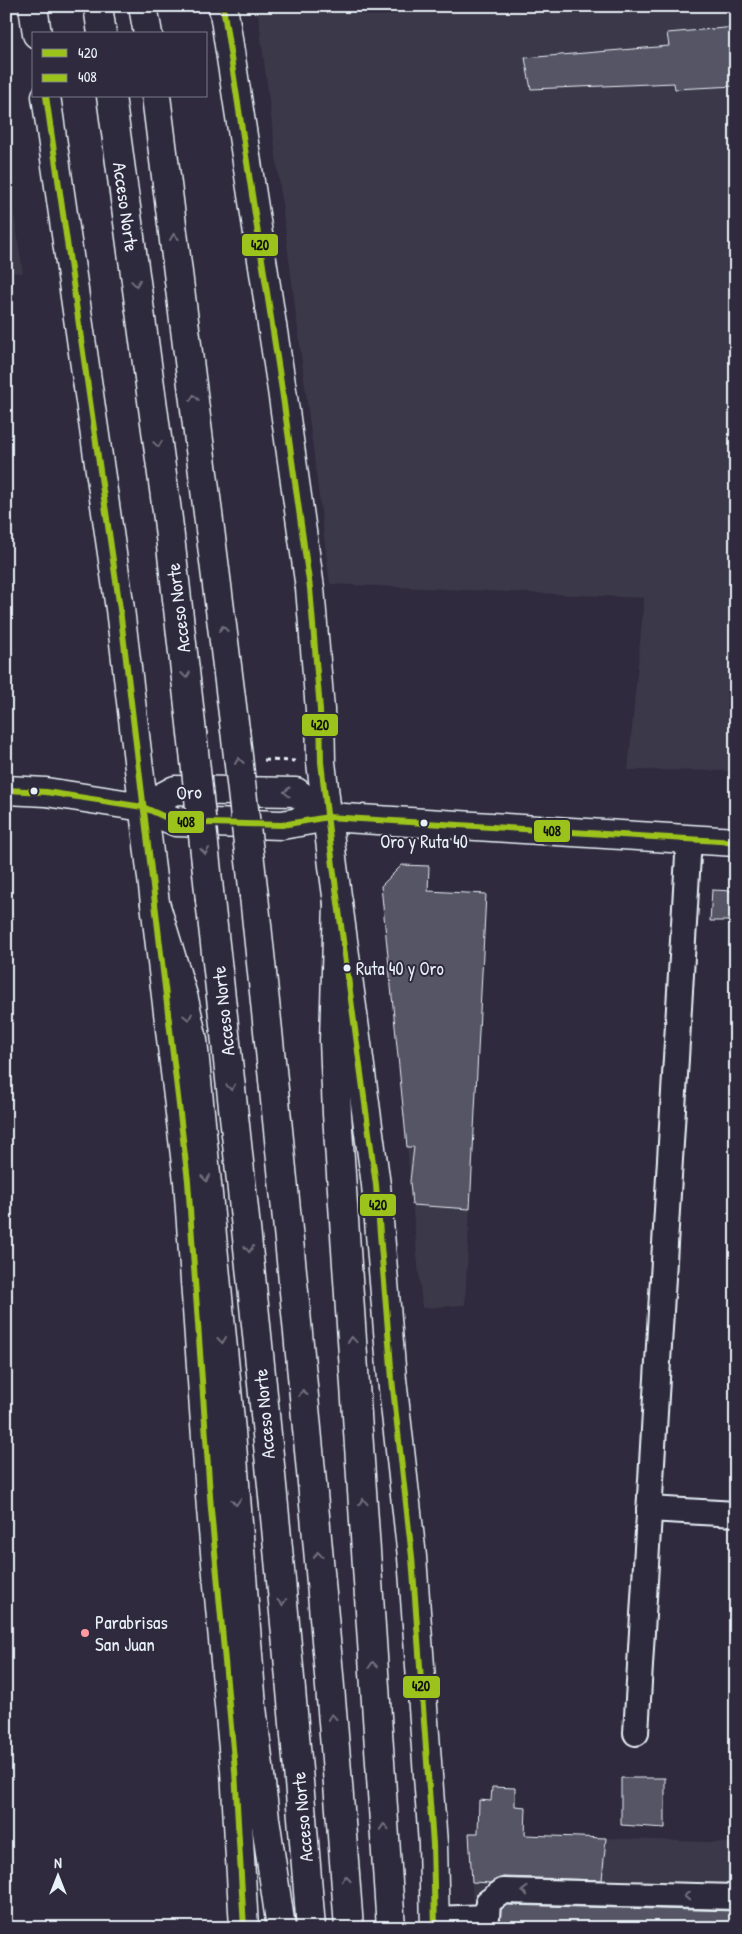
<svg xmlns="http://www.w3.org/2000/svg" width="742" height="1934" font-family="'Patrick Hand',sans-serif">
<style>
.built{fill:#3b3749}
.building{fill:#575565;stroke:#e8f1f8}
.lines{fill:none;stroke-linecap:round;stroke-linejoin:round}
.street-casing{stroke:#e8f1f8;stroke-width:28}
.secondary-casing{stroke:#e8f1f8;stroke-width:31}
.highway-casing{stroke:#e8f1f8;stroke-width:31}
.path{stroke:#e8f1f8;stroke-width:3;stroke-dasharray:5 4;stroke-linecap:butt}
.street{stroke:#2f2a3d;stroke-width:24}
.secondary{stroke:#2f2a3d;stroke-width:28}
.highway{stroke:#2f2a3d;stroke-width:28}
.highway-bridge-casing{stroke:#e8f1f8;stroke-width:31;stroke-linecap:butt}
.highway-bridge{stroke:#2f2a3d;stroke-width:28}
.bus-1-casing{stroke:#2f2a3d;stroke-width:10}
.bus-2-casing{stroke:#2f2a3d;stroke-width:10}
.bus-1{stroke:#9cc31c;stroke-width:6}
.bus-2{stroke:#9cc31c;stroke-width:6}
.oneway{stroke:#70707e}
.bus-dot{fill:#e8f1f8;stroke:#2f2a3d;stroke-width:2}
.poi-dot{fill:#ff9aa2;stroke:#2f2a3d;stroke-width:2}
.labels{text-anchor:middle;stroke-width:4;stroke-linejoin:round;paint-order:stroke}
.bus-label{font-size:18px;fill:#e8f1f8;stroke:#2f2a3d}
.street-label{font-size:19px;fill:#e8f1f8;stroke:#2f2a3d}
.poi-label{font-size:19px;fill:#e8f1f8;stroke:#2f2a3d;text-anchor:start}
.line-badge{stroke:#2f2a3d;stroke-width:2}
.pale-badge-label{font-size:14px;text-anchor:middle;font-weight:bold;fill:#111}
</style>
<rect width="100%" height="100%" fill="#2f2a3d"/>
<filter id="ink" filterUnits="userSpaceOnUse"><feTurbulence type="fractalNoise" baseFrequency=".02" numOctaves="2"/><feDisplacementMap in="SourceGraphic" scale="10" xChannelSelector="R" yChannelSelector="G"/><feConvolveMatrix kernelMatrix="1 2 1 2 8 2 1 2 1" color-interpolation-filters="sRGB"/></filter>
<g filter="url(#ink)">
<g class="built">
<path d="M257,6H736V771L628,770L644,598L330,584Z"/>
<path d="M6,162L23,273L6,272Z"/>
<path d="M394,1008L480,1014L465,1305L422,1308Z"/>
<path d="M469,1833L736,1843V1928H474Z"/>
</g>
<g class="building">
<path d="M736,27V86L675,89L674,83L531,89L525,58L669,46L667,33Z"/>
<path d="M402,865L429,866L428,891L486,894L470,1209L412,1205L410,1181L414,1147H407L381,886Z"/>
<path d="M712,890L736,891V921H710Z"/>
<path d="M621,1778H665V1828L621,1825Z"/>
<path d="M492,1787L515,1788V1806L526,1807L525,1835L606,1838L602,1880L503,1877L491,1883L472,1882L469,1833H478L479,1800L491,1801Z"/>
<path d="M507,1905L736,1911V1928H500L501,1909Z"/>
</g>
<g class="lines">
<g class="street-casing">
<g id="street">
<path d="M649,1509L736,1514"/>
<path d="M636,1733L689,839"/>
<path d="M434,1919L487,1917L488,1902L503,1891L736,1897"/>
</g>
</g>
<g class="secondary-casing">
<g id="secondary">
<path d="M33,6L37,34"/>
<path d="M223,6L282,390L310,588L320,710L321,762L333,866L376,1185L392,1379L412,1557L433,1844L435,1928"/>
<path d="M46,96L120,609L188,1181L211,1509L235,1770L244,1928"/>
<path d="M6,790L46,792L143,807L176,822L282,825L328,817L736,842"/>
<path d="M143,807L175,790L296,792L328,817"/>
</g>
</g>
<g class="highway-casing">
<g id="highway">
<path d="M98,6L102,34"/>
<path d="M143,6L148,34"/>
<path d="M111,96L168,519L192,733"/>
<path d="M156,96L235,730"/>
<path d="M254,896C290,1239 324,1583 349,1928"/>
<path d="M210,900C249,1242 284,1584 311,1928"/>
<path d="M338,902L334,1040L337,1114L391,1928"/>
<path d="M155,903L184,999L193,1040L231,1431L252,1707L265,1818L281,1928"/>
</g>
</g>
<path class="path" d="M264,760L295,761"/>
<use href="#street" class="street"/>
<use href="#secondary" class="secondary"/>
<use href="#highway" class="highway"/>
<g class="highway-bridge-casing">
<g id="highway-bridge">
<path d="M235,730L254,896"/>
<path d="M192,733L210,900"/>
</g>
</g>
<use href="#highway-bridge" class="highway-bridge"/>
<g class="bus-1-casing">
<g id="bus-1">
<path d="M223,6L282,390L310,588L320,710L321,762L333,866L376,1185L392,1379L412,1557L433,1844L435,1928"/>
<path d="M46,96L120,609L188,1181L211,1509L235,1770L244,1928"/>
</g>
</g>
<g class="bus-2-casing">
<path id="bus-2" d="M6,790L46,792L143,807L176,822L282,825L328,817L736,842"/>
</g>
<use href="#bus-1" class="bus-1"/>
<use href="#bus-2" class="bus-2"/>
</g>
<defs><path id="oneway-chevron" d="M-2-3.5L2.5 0L-2 3.5" fill="none" stroke-width="1.6" stroke-linecap="round" stroke-linejoin="round" transform="scale(1.25)"/></defs>
<g class="oneway">
<use href="#oneway-chevron" transform="translate(174 237) rotate(-97)"/>
<use href="#oneway-chevron" transform="translate(136 283) rotate(82)"/>
<use href="#oneway-chevron" transform="translate(194 398) rotate(-97)"/>
<use href="#oneway-chevron" transform="translate(158 444) rotate(82)"/>
<use href="#oneway-chevron" transform="translate(223 629) rotate(-97)"/>
<use href="#oneway-chevron" transform="translate(186 675) rotate(83)"/>
<use href="#oneway-chevron" transform="translate(239 761) rotate(-96)"/>
<use href="#oneway-chevron" transform="translate(287 792) rotate(-179)"/>
<use href="#oneway-chevron" transform="translate(205 851) rotate(84)"/>
<use href="#oneway-chevron" transform="translate(188 1017) rotate(78)"/>
<use href="#oneway-chevron" transform="translate(231 1087) rotate(84)"/>
<use href="#oneway-chevron" transform="translate(206 1178) rotate(84)"/>
<use href="#oneway-chevron" transform="translate(249 1249) rotate(85)"/>
<use href="#oneway-chevron" transform="translate(222 1340) rotate(84)"/>
<use href="#oneway-chevron" transform="translate(352 1340) rotate(-95)"/>
<use href="#oneway-chevron" transform="translate(303 1393) rotate(-95)"/>
<use href="#oneway-chevron" transform="translate(236 1502) rotate(86)"/>
<use href="#oneway-chevron" transform="translate(363 1502) rotate(-94)"/>
<use href="#oneway-chevron" transform="translate(318 1555) rotate(-95)"/>
<use href="#oneway-chevron" transform="translate(282 1602) rotate(85)"/>
<use href="#oneway-chevron" transform="translate(373 1665) rotate(-94)"/>
<use href="#oneway-chevron" transform="translate(332 1717) rotate(-95)"/>
<use href="#oneway-chevron" transform="translate(384 1827) rotate(-94)"/>
<use href="#oneway-chevron" transform="translate(346 1879) rotate(-94)"/>
<use href="#oneway-chevron" transform="translate(525 1891) rotate(-178)"/>
<use href="#oneway-chevron" transform="translate(687 1896) rotate(-178)"/>
</g>
</g>
<g class="bus-dot">
<circle cx="34" cy="791" r="4.5"/>
<circle cx="424" cy="823" r="4.5"/>
<circle cx="347" cy="968" r="4.5"/>
</g>
<circle class="poi-dot" cx="85" cy="1633" r="5"/>
<g class="labels">
<g class="bus-label">
<text x="424" y="848">Oro y Ruta 40</text>
<text x="356" y="975" text-anchor="start">Ruta 40 y Oro</text>
</g>
<g class="street-label">
<text transform="translate(126 207) rotate(82)" y="7">Acceso Norte</text>
<text transform="translate(178 608) rotate(-97)" y="7">Acceso Norte</text>
<text transform="translate(189 792) rotate(-4)" y="7">Oro</text>
<text transform="translate(223 1011) rotate(-96)" y="7">Acceso Norte</text>
<text transform="translate(264 1414) rotate(-95)" y="7">Acceso Norte</text>
<text transform="translate(302 1817) rotate(-95)" y="7">Acceso Norte</text>
</g>
<g class="poi-label">
<text x="95" y="1629">Parabrisas<tspan x="95" dy="22">San Juan</tspan></text>
</g>
</g>
<g class="line-badge">
<rect x="241" y="233" width="38" height="24" rx="5" fill="#9cc31c"/>
<rect x="301" y="713" width="38" height="24" rx="5" fill="#9cc31c"/>
<rect x="167" y="810" width="38" height="24" rx="5" fill="#9cc31c"/>
<rect x="533" y="819" width="38" height="24" rx="5" fill="#9cc31c"/>
<rect x="359" y="1193" width="38" height="24" rx="5" fill="#9cc31c"/>
<rect x="402" y="1675" width="39" height="24" rx="5" fill="#9cc31c"/>
</g>
<g class="pale-badge-label">
<text x="260" y="250">420</text>
<text x="320" y="730">420</text>
<text x="186" y="827">408</text>
<text x="552" y="836">408</text>
<text x="378" y="1210">420</text>
<text x="421" y="1691">420</text>
</g>
<rect width="742" height="1934" fill="none" stroke="#2f2a3d" stroke-width="25"/>
<rect x="12" y="12" width="717" height="1909" fill="none" stroke="#e8f1f8" stroke-width="2" filter="url(#ink)"/>
<rect x="32" y="32" width="175" height="65" fill="#2f2a3d" stroke="#797a88"/>
<rect x="42" y="49" width="25" height="8" fill="#9cc31c" stroke="#797a88"/>
<text x="78" y="58" font-size="15" fill="#e8f1f8">420</text>
<rect x="42" y="74" width="25" height="8" fill="#9cc31c" stroke="#797a88"/>
<text x="78" y="82" font-size="15" fill="#e8f1f8">408</text>
<g transform="translate(58 1876)" stroke="#2f2a3d" stroke-width="4" paint-order="stroke">
<path d="M0-4L9 19L0 12L-9 19Z" fill="#e8f1f8"/>
<text y="-8" font-size="14" font-weight="bold" text-anchor="middle" fill="#e8f1f8">N</text>
</g>
</svg>
